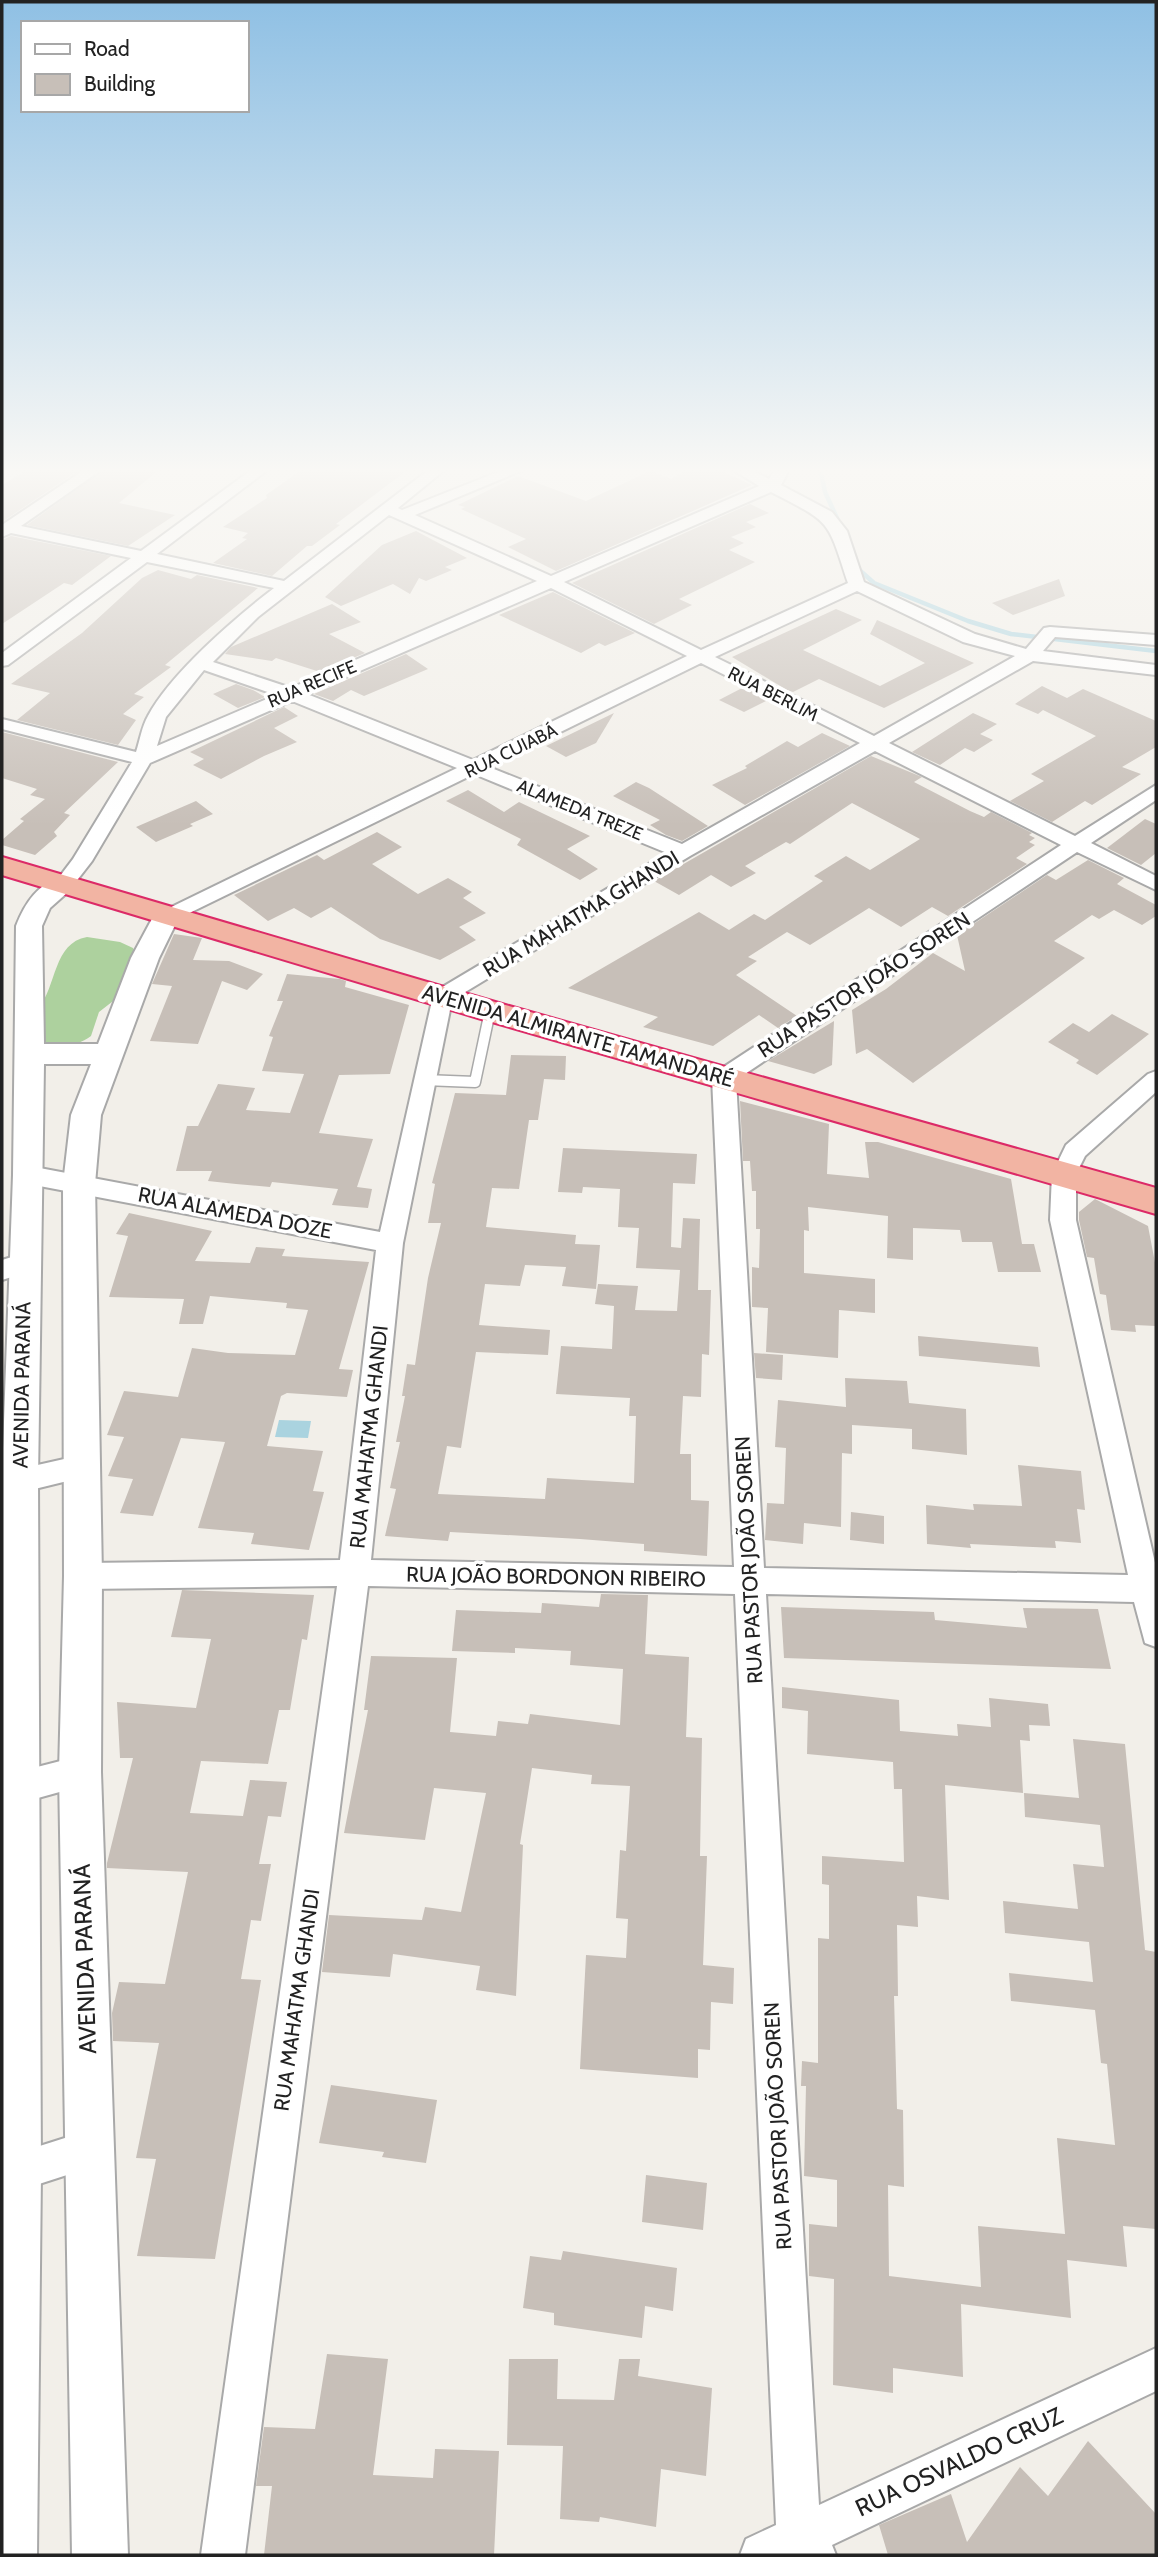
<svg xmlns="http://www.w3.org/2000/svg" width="1158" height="2557" font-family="Cabin,sans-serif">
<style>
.forest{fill:#add19e}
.water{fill:#aad3df}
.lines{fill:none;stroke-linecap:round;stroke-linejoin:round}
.stream{stroke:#aad3df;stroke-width:4.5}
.building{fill:#c7bfb8}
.service-casing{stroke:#a9a9a9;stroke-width:13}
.minor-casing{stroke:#a9a9a9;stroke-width:4}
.tertiary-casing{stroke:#a9a9a9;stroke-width:4}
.trunk-casing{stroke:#dc2a67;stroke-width:4}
.service{stroke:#fff;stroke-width:10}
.minor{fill:#fff;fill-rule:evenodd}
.tertiary{fill:#fff;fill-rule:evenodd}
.trunk{fill:#f2b4a3;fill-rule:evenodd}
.labels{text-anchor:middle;stroke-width:7;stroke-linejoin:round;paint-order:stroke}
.far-street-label{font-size:18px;fill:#222;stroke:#fff}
.street-label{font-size:21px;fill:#222;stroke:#fff}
.near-street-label{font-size:24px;fill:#222;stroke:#fff}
</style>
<rect width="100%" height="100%" fill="#f2efe9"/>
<path class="forest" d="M87,937L120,942L133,948L135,952L117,998L99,1012L91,1036C79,1045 58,1051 43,1043L38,1009C57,986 53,943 87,937Z"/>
<path class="water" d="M279,1420L311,1421L308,1438L275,1437Z"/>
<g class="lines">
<g class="stream">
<path d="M820,468L825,492L842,529"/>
<path d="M856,567L874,583L968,621L1011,634L1156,651"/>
</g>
</g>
<g class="building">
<path d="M30,468H82L2,522V485Z"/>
<path d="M106,468H161L119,503L175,515L128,546L27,525Z"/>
<path d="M304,468H410L336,524L340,525L312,546H307L272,576L213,563L247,539L242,538L248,533L223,527L267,498L266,495Z"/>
<path d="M690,468H715L752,485L556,571L508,547L526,539L461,509L465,507L458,505L518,476L586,501L650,471L671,479Z"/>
<path d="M750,504L769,513L746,522L756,527L731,537L744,543L729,550L755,562L679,599L692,605L654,624L572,583Z"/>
<path d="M416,531L467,558L445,567L452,570L426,581L419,578L410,594L393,584L341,606L325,597L382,545Z"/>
<path d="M11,536L111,556L72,585L64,583L2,624V540Z"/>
<path d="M158,570L191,579L197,575L258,588L165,665L171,667L134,694L144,697L123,714L136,720L118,745L17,720L50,693L11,684L82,633L142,578Z"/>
<path d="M1059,579L1065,596L1013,615L992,603Z"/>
<path d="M553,592L635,633L605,646L599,643L581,653L499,615Z"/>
<path d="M332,604L361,622L329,634L365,653L320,672L276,658L272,661L225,654L231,647Z"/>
<path d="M836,609L862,620L803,650L880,686L925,663L870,634L877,620L974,663L884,708L819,679L793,692L787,690L732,657Z"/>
<path d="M406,654L428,669L364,696L351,690L333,701L314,694Z"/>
<path d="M236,684L253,690L265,697L238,708L213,694Z"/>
<path d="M1042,686L1067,698L1083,689L1156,721V747L1122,767L1141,774L1092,805L1085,801L1052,822L1010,801L1044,781L1031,774L1096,736L1043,710L1038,714L1015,704Z"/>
<path d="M744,687L768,700L744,712L719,700Z"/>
<path d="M284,707L298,716L274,728L297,742L264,756L221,779L193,765L204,759L190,752Z"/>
<path d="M614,713L596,743L566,757L546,746Z"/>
<path d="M973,713L997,724L980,734L993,740L974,752L965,748L940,765L912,752Z"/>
<path d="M2,732L118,762L64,813L70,815L54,832L57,836L35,855L2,845V840L24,821L20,819L45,799L30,795L37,789L2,778Z"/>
<path d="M822,733L850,746L745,805L712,785L747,768L745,766L787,741L798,747Z"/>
<path d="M871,756L922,777L914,782L970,811L984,817L991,812L1032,833L1029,835L1035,838L1029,842L1035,845L1016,858L1027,864L948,916L932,907L901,927L869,908L810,945L787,932L748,957L757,961L736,975L797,1016L778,1028L759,1015L713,1046L643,1027L658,1017L568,988L699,912L729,930L754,914L765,920L823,881L814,876L846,856L870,870L920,839L852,803L790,844L786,842L745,866L756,873L731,887L711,875L679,895L654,881Z"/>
<path d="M636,782L649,788L708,826L682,841L666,835L650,825L660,820L613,796Z"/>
<path d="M468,790L504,812L519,802L590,836L567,849L598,869L580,880L517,845L521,839L446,801Z"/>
<path d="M196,801L213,814L190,824L193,826L156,842L136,827Z"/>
<path d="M1145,819L1156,824V853L1141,865L1107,848Z"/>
<path d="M377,832L402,847L372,864L418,894L448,878L472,892L463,898L486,913L459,927L476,940L440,960L380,939L331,907L311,918L294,908L268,921L234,895L317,855L324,860Z"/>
<path d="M1088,860L1124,878L1117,884L1156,905V916L1142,925L1114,910L1099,919L1092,915L1054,941L1085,958L913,1083L867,1049L856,1054L852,1010L886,989L933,953L965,971L957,935L1047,875L1056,880Z"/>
<path d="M174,934L202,938L193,960L229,961L263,974L247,990L222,981L198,1044L150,1041L172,986L152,984Z"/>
<path d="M287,974L340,979L346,981L345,987L409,1005L390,1074L339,1075L319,1133L373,1139L357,1187L372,1189L368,1208L332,1205L338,1189L272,1182L270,1187L236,1184L208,1181L212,1171H176L187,1126H198L218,1084L255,1088L246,1110L290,1113L304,1074L262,1071L273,1037L269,1036L283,1001H277Z"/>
<path d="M1112,1014L1149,1034L1097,1075L1076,1063L1079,1060L1048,1042L1073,1023L1089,1032Z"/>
<path d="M834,1021L832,1065L814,1074L768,1061Z"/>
<path d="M511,1055L566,1056L565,1080L544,1079L538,1120H529L519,1189L492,1188L486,1227L576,1235L575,1244L600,1245L596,1289L562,1286L566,1267L525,1265L520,1286L485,1284L479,1325L550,1330L548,1355L476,1352L461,1448L447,1446L438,1494L545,1499L547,1478L634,1483L636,1416H629L630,1398L556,1394L561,1346L612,1349L614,1306L595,1304L598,1284L638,1286L635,1310L677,1311L680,1270L636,1268L639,1228L618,1227L620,1189L583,1187L582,1193L558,1192L563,1148L697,1154L695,1184L673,1183L671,1247L681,1248L683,1218L700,1219L698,1290H711L709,1355L702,1354L701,1397L683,1396L680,1454H691V1500L709,1501L707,1556L644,1551V1544L580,1539L450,1532L448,1541L385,1536L396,1489L390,1488L400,1442H396L405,1396H402L407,1364L415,1365L428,1278L441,1223H428L435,1184L432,1183L455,1093L506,1095Z"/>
<path d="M740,1101L829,1124L827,1174L869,1178L865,1142H878L1011,1179L1022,1244H1034L1041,1272H998L992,1242H962L960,1230L913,1228V1260L887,1258L888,1216L808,1207L809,1231L804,1230V1273L875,1279V1313L839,1310L838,1358L766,1352L768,1308L752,1307V1267L759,1268L760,1229H756V1191H752L750,1161H743Z"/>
<path d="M1095,1199L1148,1226L1156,1268V1326L1135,1325L1136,1332L1111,1330L1106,1295L1100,1294L1094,1258L1087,1257L1079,1220V1212Z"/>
<path d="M129,1213L212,1231L195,1261L250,1263L256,1247L285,1249L282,1256L369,1262L339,1369L353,1370L347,1397L287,1393L281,1396L267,1446L323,1451L313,1491L324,1492L309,1550L251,1544L254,1533L198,1528L225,1442L181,1438L153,1516L120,1513L133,1479L108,1476L124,1437L107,1435L124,1391L178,1397L192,1348L228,1353L295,1355L308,1310L286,1308L287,1303L210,1296L203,1324H179L184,1299L109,1297L128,1236L116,1234Z"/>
<path d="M918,1336L1038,1347L1040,1367L919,1356Z"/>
<path d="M754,1353L783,1355L782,1380L756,1378Z"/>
<path d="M845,1378L907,1381L909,1403L966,1409L967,1455L912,1449V1429L852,1425V1454L842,1453L841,1527L804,1523L803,1544L765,1540L767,1503L784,1504L786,1448L775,1447L778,1400L846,1407Z"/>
<path d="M1018,1465L1081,1471L1085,1510L1077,1509L1081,1543L1055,1541L1056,1548L970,1544L971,1548L927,1544L926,1505L974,1510L973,1504L1022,1506Z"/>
<path d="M851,1512L884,1516V1544L850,1540Z"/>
<path d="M182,1590L314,1595L307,1640L302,1639L290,1710H279L268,1764L201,1761L190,1813L243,1816L250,1780L287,1782L281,1817L268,1816L259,1864H271L261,1921L251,1920L241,1979L261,1980L215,2259L137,2256L156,2159L136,2158L159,2043L113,2041L112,2013L119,1982L165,1984L188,1872L107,1868V1863L133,1758H120L117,1702L196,1708L211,1639L171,1637Z"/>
<path d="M601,1594L648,1595L645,1654L689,1657L686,1737L702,1738L700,1856H707L703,1965L734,1968L733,2004L711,2002L710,2050L698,2049V2078L580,2069L586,1955L626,1958L628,1919L616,1918L620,1850L626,1851L630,1786L591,1784L592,1775L532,1768L520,1844L523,1845L516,1996L476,1990L480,1966L393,1954L390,1977L322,1972L329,1915L422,1920L425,1907L461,1912L486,1793L434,1788L425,1840L344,1833L368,1710H364L371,1656L457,1658L450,1732L496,1736L498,1721L528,1724L530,1714L620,1725L623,1669L570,1665L571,1651L515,1648V1653L452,1651L456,1610L541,1613L542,1603L599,1607Z"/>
<path d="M781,1607L934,1612L935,1620L1027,1628L1023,1608L1098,1609L1111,1669L784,1658Z"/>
<path d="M782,1687L899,1700L900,1731L958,1736L957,1724L991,1727L989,1698L1048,1704L1050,1726L1029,1725L1030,1741L1020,1740L1023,1793L945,1785L949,1900L917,1896L918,1927L897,1925L898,1996H894L897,2109L903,2110L904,2187L888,2185L889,2276L981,2287L978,2226L1065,2234L1057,2138L1115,2145L1107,2064L1101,2063L1095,2010L1011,2001L1009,1973L1093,1982L1089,1942L1005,1933L1003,1901L1078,1909L1073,1864L1104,1867L1100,1825L1025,1817L1024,1793L1079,1798L1073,1739L1125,1744L1145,1950L1156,1952V2229L1123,2226L1127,2267L1067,2260L1071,2318L961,2304L963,2377L893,2368V2393L833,2385L834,2279L809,2276V2224L837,2227V2180L804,2176L806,2086H801L802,2061L818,2063V1938L829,1939V1885L822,1884V1856L904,1862L902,1789H894L893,1762L807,1754L808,1711L782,1708Z"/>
<path d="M331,2085L437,2100L426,2163L382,2157L384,2152L319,2143Z"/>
<path d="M646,2175L707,2183L703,2230L642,2222Z"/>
<path d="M563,2251L677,2268L673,2311L645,2306L642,2338L554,2325V2313L523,2308L530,2256L561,2260Z"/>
<path d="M327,2354L388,2359L373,2475L433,2478L435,2449L499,2451L494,2555H264L272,2486H256L264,2427L315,2429Z"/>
<path d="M509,2359H558L557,2399L614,2400L619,2359H640L638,2376L712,2388L706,2476L661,2469L656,2527L600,2517L599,2522L560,2519L563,2446L507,2445Z"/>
<path d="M1088,2441L1156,2514V2555H888L879,2525L951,2494L967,2542L1020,2467L1048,2496Z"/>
</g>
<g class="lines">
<g class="service-casing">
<path id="service" d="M424,1080L475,1082L490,1011"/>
</g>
<g class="minor-casing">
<g id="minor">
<path d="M87,468H104L21,526L141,551L254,468H270L157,554L284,581L431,468H447L398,508L402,510L508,468H528L415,515L551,576L759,486L730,468H748L769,479L776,468H790L781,485L832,512L847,531L864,582L975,634L1026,649L1044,628L1050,627L1156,635V645L1055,637L1043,651L1156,665V675L1033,661L889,743L1075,836L1156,785V800L1091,843L1156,876V890L1077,852L736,1080L764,1568L1128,1575L1050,1220L1052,1174L1066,1145L1148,1074L1156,1071V1092L1085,1156L1076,1174V1220L1156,1567V1647L1145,1643L1134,1602L766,1594L819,2505L1156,2348V2391L832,2545L836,2555H740L746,2539L776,2525L735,1594L368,1586L245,2555H201L337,1586L83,1589L72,1585L68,1576L72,1567L83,1563L340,1560L376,1250L29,1184L20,1181L17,1175L20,1169L29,1166L380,1232L434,992L667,853L474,774L173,921H159L155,917L159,913L457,768L292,701L150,763L92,861L71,888H57L54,884L73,859L132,762L2,729V719L136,752C140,740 142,726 148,716C171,673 235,618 274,588L147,562L8,665L2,666V653L131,558L11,533L2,537V525ZM771,492C831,523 827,518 848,583L701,650L564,582ZM389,515L537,581L291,688L213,662L258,617ZM551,588L687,656L473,760L307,694ZM857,591L963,642L1015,656L874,736L715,657ZM701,663L860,743L682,844L489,767ZM204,670L276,695L157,746L166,717ZM875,751L1061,845L716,1072L712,1077L734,1567L371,1560L403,1243L452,1000L690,856Z"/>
<path d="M25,1253L34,1256L38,1263L34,1270L2,1280V1260Z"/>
<path d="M82,1455L92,1459L96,1467L92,1475L2,1497V1473Z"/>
<path d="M80,1756L92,1761L97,1772L92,1783L2,1808V1776Z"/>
<path d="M90,2130L104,2135L109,2149L104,2163L2,2196V2158Z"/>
</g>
</g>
<g class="tertiary-casing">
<path id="tertiary" d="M64,876L73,878L77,884L50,908L42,926L44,1044H98L131,958L153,917L157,911H175L179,917L159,958L101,1115L95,1184L102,1576L101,1772L128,2555H72L59,1772L64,1576L63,1184L71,1115L91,1064H44L38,1480L41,2173L37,2555H2V1476L13,1175L16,926C25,903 38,883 64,876Z"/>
</g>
<g class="trunk-casing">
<path id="trunk" d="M2,857L502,1004L1156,1188V1214L478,1018L2,875Z"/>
</g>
<use href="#service" class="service"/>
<use href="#minor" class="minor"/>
<use href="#tertiary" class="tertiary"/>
<use href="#trunk" class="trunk"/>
</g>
<linearGradient id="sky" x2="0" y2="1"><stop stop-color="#8fc0e4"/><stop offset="0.57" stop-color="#f9f8f5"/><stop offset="1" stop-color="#f9f8f5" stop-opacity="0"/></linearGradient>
<rect width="1158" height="826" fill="url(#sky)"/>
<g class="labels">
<g class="far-street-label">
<text transform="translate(312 684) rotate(-23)" y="6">RUA RECIFE</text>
<text transform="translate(773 694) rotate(27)" y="6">RUA BERLIM</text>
<text transform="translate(511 751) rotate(-26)" y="6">RUA CUIABÁ</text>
<text transform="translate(580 810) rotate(22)" y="6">ALAMEDA TREZE</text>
</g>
<g class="street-label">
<text transform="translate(581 914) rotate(-31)" y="7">RUA MAHATMA GHANDI</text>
<text transform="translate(864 985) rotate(-33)" y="7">RUA PASTOR JOÃO SOREN</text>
<text transform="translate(578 1036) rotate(16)" y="7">AVENIDA ALMIRANTE TAMANDARÉ</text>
<text transform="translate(235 1213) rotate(11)" y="7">RUA ALAMEDA DOZE</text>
<text transform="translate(22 1385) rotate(-89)" y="7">AVENIDA PARANÁ</text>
<text transform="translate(369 1437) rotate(-84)" y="7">RUA MAHATMA GHANDI</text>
<text transform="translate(749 1560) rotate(-93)" y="7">RUA PASTOR JOÃO SOREN</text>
<text transform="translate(556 1577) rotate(1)" y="7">RUA JOÃO BORDONON RIBEIRO</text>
<text transform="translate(297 2000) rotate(-82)" y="7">RUA MAHATMA GHANDI</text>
<text transform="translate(778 2126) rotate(-93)" y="7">RUA PASTOR JOÃO SOREN</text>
</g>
<g class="near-street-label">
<text transform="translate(85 1959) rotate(-92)" y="8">AVENIDA PARANÁ</text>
<text transform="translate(959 2462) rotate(-25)" y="8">RUA OSVALDO CRUZ</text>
</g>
</g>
<rect width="1158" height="2557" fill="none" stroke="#222222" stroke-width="7"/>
<rect x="21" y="21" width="228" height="91" fill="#ffffff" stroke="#a7a7a7" stroke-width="2"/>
<rect x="35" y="44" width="35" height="10" fill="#ffffff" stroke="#a7a7a7" stroke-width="2"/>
<text x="84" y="56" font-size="21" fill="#222222">Road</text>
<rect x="35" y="74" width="35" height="21" fill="#c7bfb8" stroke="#a7a7a7" stroke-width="2"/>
<text x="84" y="91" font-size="21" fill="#222222">Building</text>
</svg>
